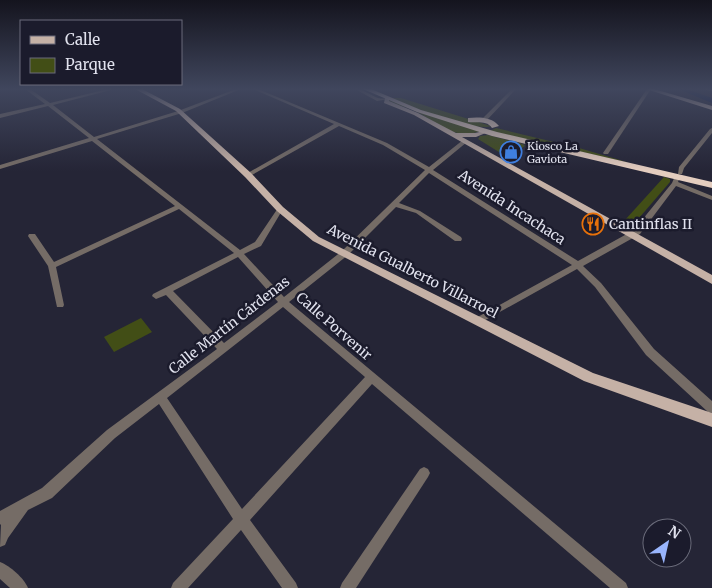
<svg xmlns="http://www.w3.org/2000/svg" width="712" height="588" font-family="Merriweather,serif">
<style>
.green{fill:#424e16}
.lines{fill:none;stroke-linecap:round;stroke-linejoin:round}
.river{fill:#001243;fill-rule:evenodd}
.minor{fill:#756c66;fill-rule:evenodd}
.major{fill:#c5b1a6;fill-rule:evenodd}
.highway{fill:#e4cdbf;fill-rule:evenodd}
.labels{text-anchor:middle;stroke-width:5;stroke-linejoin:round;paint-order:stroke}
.far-poi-label{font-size:11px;fill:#e1e2ee;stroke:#1b1b2c;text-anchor:start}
.street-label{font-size:14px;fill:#e1e2ee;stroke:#1b1b2c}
.poi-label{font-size:14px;fill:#e1e2ee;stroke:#1b1b2c;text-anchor:start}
</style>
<rect width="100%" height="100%" fill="#252536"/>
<g class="green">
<path d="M394,98H401L491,126C477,133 408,105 391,99Z"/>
<path d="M389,100L480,131C455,142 435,120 413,110C406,107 398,105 390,103Z"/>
<path d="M496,128L579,148L630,163L490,131Z"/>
<path d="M488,135L523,144L525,146L507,157L478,139L480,136Z"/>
<path d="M664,177L670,179V182L633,225L625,220Z"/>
<path d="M141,318L152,332L114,352L104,337Z"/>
</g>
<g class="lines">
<path class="river" d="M678,89H687L712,98V103Z"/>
<g class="minor">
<path d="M25,89H30L50,103L108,89H115L53,105L94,137L178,111L236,89H241L182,113L97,139L240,250L255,242L278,208H282L283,209L261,246L244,254L284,297L342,251L425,170L383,145L339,126L250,176H246V174L334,124L253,89H258L387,143L429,167L463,140H467V142L433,170L578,261L634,230L672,183L675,176L680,177L678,182L712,196V200L676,186L640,234L583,266L601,283L654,349L712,401V413L708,412L646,355L595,287L577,269L480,323H474L472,321L474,319L572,265L429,173L399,203L420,211L461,237L462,239L461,241H455L416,213L396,207L348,255L289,302L626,583L628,588H610L372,384L250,520L296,583L298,588H282L241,530L188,588H171L173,583L233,519L159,404L115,438L52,498L28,510L8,538L5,545L0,547L1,524L0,525V511L42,488L107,430L217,349L166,295L156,299L152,296L153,294L234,253L179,209L56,267L64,305L63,307H57L48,266L28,236L29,234H35L54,262L175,206L92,141L0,169V165L89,138L48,106L0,118V114L45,104ZM238,257L278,302L224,343L173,291ZM283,307L365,377L242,509L167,398Z"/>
<path d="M355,89C363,89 370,95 378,98C382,99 386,98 389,99L377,101Z"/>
<path d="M512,89H516L486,121H482V119Z"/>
<path d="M647,89H651L608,154H604L603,153Z"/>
<path d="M706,89H712V91L706,90Z"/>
<path d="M712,128V133L684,168L682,174H678L679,167L710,129Z"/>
<path d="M424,467L428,469L430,473L428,477L356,588H340L342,583L420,469Z"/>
<path d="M0,562C10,566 24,578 28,588H10L0,579Z"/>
</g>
<g class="major">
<path d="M135,89H142L180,109L251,173L283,207L319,237L593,373L712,413V427L584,381L313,241L277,211L245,177L176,111Z"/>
<path d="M646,89H654L712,106V110Z"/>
<path d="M385,98H389V101L418,113L456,133H475L488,130V132L476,137H462L712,275V284L414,115L384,103Z"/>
</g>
<g class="highway">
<path d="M363,89H371L421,110L497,132L712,182V188L492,136L417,112Z"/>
<path d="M468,118C479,117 492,117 499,126L492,128C487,120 477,123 468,122Z"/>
</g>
</g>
<linearGradient id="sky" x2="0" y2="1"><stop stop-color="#14141e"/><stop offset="0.52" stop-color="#40465d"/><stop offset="1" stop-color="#40465d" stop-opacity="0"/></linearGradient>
<rect width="712" height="171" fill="url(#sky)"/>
<defs>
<g id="shop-ring" transform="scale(1.125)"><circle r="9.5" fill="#1b1b2c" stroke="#3f7fe0" stroke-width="1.5"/><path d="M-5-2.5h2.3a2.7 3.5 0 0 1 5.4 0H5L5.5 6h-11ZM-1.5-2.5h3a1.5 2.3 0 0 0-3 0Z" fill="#3f7fe0"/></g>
<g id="restaurant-ring" transform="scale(1.125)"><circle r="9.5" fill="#1b1b2c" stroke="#e8710a" stroke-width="1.5"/><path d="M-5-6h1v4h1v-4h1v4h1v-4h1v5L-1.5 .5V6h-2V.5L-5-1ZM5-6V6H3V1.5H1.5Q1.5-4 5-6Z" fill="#e8710a"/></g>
</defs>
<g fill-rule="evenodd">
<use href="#shop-ring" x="511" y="152"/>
<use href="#restaurant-ring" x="593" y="224"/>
</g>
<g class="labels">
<g class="far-poi-label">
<text x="527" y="150">Kiosco La<tspan x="527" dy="13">Gaviota</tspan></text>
</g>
<g class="street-label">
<text transform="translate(512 207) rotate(33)" y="5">Avenida Incachaca</text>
<text transform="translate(413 271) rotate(27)" y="5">Avenida Gualberto Villarroel</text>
<text transform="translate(229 325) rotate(-38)" y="5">Calle Martín Cárdenas</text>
<text transform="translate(334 326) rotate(41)" y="5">Calle Porvenir</text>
</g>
<g class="poi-label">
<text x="609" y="229">Cantinflas II</text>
</g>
</g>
<rect x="20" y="20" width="162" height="65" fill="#1b1b2c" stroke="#6a6b7a"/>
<rect x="30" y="36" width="25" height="8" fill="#c5b1a6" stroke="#6a6b7a"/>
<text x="65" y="45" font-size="15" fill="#e1e2ee">Calle</text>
<rect x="30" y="58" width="25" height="15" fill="#424e16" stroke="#6a6b7a"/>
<text x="65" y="70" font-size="15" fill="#e1e2ee">Parque</text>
<g transform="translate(667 543) rotate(34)"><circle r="24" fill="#1b1b2c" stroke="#6a6b7a"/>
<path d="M0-4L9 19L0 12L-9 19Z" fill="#99b5fd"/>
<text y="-8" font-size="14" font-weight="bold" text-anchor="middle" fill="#e1e2ee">N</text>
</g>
</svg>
